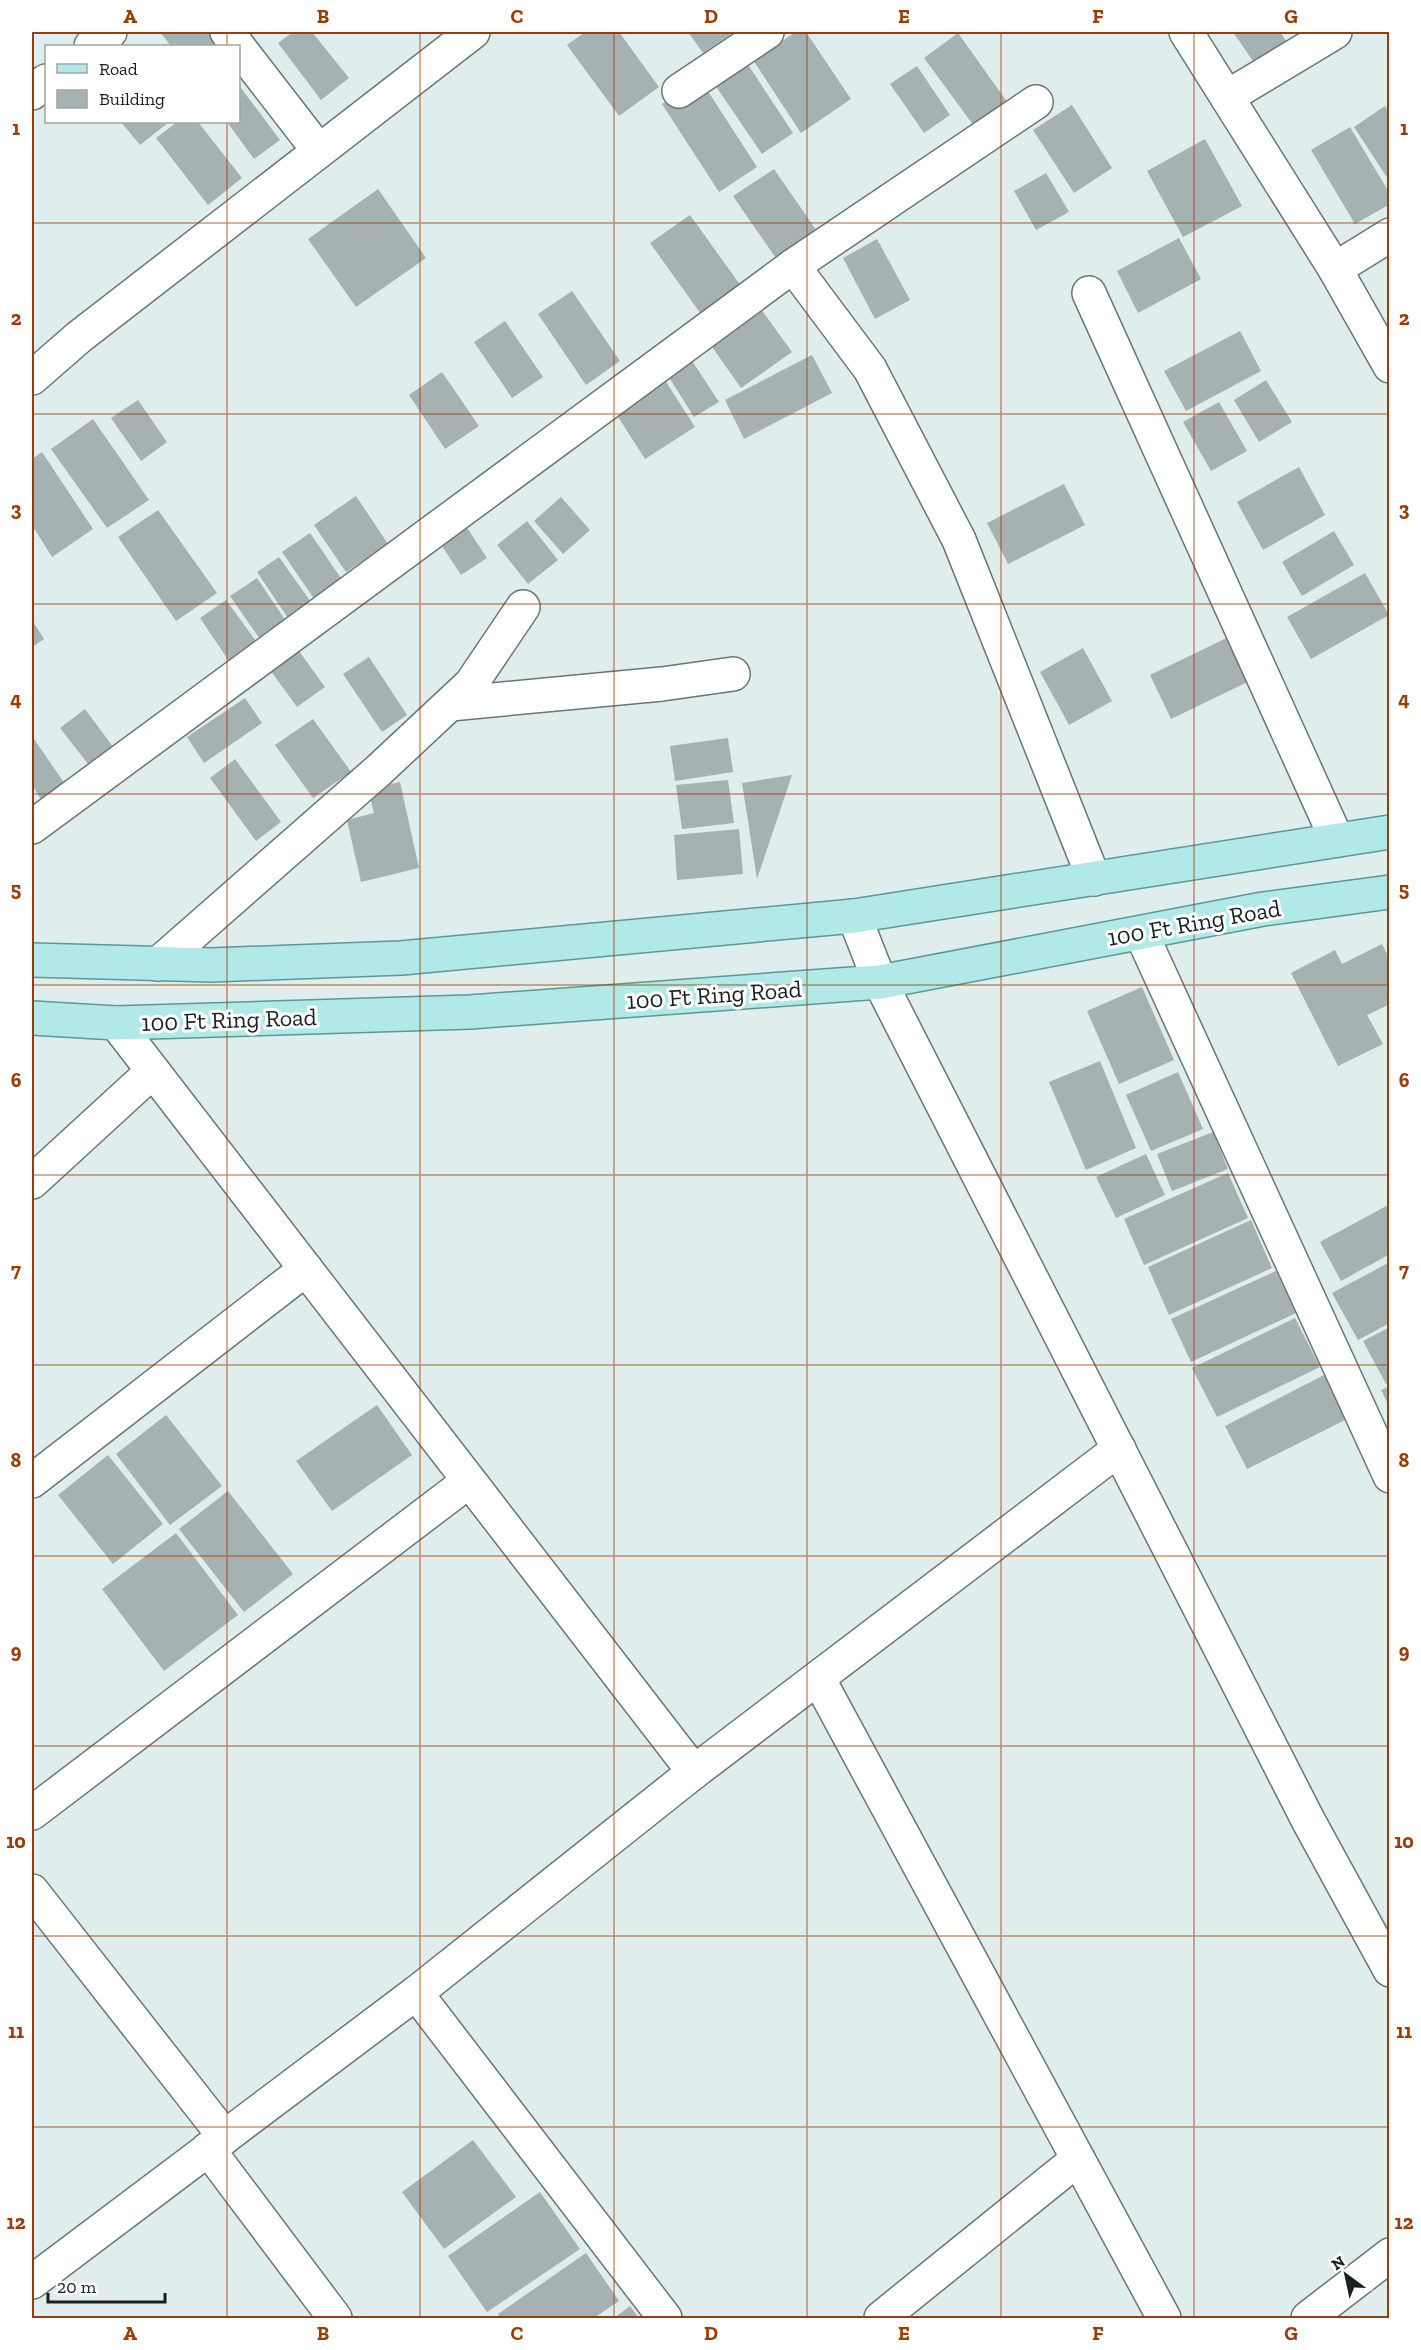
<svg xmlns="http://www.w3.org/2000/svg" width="1421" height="2350" font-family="'Zilla Slab',serif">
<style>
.building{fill:#a6b2b2}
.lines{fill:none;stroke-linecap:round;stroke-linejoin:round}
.minor-casing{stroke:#6a7676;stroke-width:36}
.tertiary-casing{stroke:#6a7676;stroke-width:36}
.primary-casing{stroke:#5a9998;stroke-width:36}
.minor{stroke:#fff;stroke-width:33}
.tertiary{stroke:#fff;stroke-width:33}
.primary{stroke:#b0e9e8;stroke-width:33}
.grid{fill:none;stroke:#9e3b00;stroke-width:1.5;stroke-opacity:0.55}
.labels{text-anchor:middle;stroke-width:6;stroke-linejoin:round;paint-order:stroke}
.street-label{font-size:24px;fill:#1a1f1f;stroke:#fff}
.neatline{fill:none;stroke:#9e3b00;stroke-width:2}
.grid-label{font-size:20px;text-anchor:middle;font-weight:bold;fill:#9e3b00}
</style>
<rect width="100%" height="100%" fill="#dfedec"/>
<g class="building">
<path d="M160,32H208L219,46H171Z"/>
<path d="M293,32H312L349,78L321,100L278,43Z"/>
<path d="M585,32H619L659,87L619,116L567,45Z"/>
<path d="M688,32H734L703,53Z"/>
<path d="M796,32H806L851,99L801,133L753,60Z"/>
<path d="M1233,32H1280L1287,42L1255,64Z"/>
<path d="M958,33L1010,106L977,130L924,58Z"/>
<path d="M743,57L793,133L762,154L711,79Z"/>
<path d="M917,66L950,115L924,133L890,84Z"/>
<path d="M700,79L757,167L719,192L662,104Z"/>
<path d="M238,84L280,140L254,159L227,122H238Z"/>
<path d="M1072,105L1112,168L1074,193L1033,130Z"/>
<path d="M1385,106L1390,113V182L1354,127Z"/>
<path d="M121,122H169L140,145Z"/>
<path d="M177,122H198L242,178L208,205L156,138Z"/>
<path d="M1350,127L1390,194V204L1355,224L1311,150Z"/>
<path d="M1205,139L1242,206L1183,237L1147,171Z"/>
<path d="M774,169L823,240L782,267L733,196Z"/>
<path d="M1046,173L1069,212L1036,230L1014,191Z"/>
<path d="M378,189L426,258L356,307L308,239Z"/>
<path d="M690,215L746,293L706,321L650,243Z"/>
<path d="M1179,238L1201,279L1138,313L1117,271Z"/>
<path d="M877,239L910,300L875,319L843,258Z"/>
<path d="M572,291L620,361L586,385L538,314Z"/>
<path d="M761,309L792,352L741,388L710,344Z"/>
<path d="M505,321L543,377L512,398L474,342Z"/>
<path d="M1240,331L1261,371L1186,411L1164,371Z"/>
<path d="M812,355L832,393L744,439L725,400Z"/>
<path d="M689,356L719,402L694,417L665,371Z"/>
<path d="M442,372L479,426L445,449L409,395Z"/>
<path d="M663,377L695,427L645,459L613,409Z"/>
<path d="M1266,380L1292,422L1259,442L1234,400Z"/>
<path d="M138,400L167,442L141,461L111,418Z"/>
<path d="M1219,402L1247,451L1211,471L1183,422Z"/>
<path d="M93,419L149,500L107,528L51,449Z"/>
<path d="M42,452L93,529L52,557L32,525V459Z"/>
<path d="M1299,467L1325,515L1263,550L1237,502Z"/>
<path d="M1064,484L1085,525L1008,564L987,523Z"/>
<path d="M356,496L388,544L346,572L314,525Z"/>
<path d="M561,497L590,530L563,554L534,521Z"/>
<path d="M158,510L217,593L176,621L118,537Z"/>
<path d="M462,520L487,558L461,575L436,537Z"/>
<path d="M527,521L558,560L528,584L497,545Z"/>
<path d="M1334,531L1354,565L1302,596L1282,562Z"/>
<path d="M310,533L345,584L317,603L282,552Z"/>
<path d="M279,557L313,605L290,621L257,572Z"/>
<path d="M1365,573L1389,615L1311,659L1287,617Z"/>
<path d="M257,578L288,624L262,642L230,596Z"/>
<path d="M226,600L259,645L231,664L200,618Z"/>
<path d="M32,620L44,639L32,647Z"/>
<path d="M1237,633L1258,677L1171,719L1150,675Z"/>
<path d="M296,647L325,687L297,707L268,667Z"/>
<path d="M1083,648L1112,701L1069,725L1040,672Z"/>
<path d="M369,657L407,715L382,732L343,674Z"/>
<path d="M245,698L262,723L204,763L187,737Z"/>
<path d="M85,709L116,751L92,769L60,728Z"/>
<path d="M313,719L351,772L313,798L275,745Z"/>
<path d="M32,736L65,784L42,801L32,785Z"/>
<path d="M728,738L733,772L675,781L670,746Z"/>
<path d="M235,759L281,822L256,841L210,778Z"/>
<path d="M792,775L757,879L742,783Z"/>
<path d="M728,780L734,823L682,829L676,785Z"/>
<path d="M400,782L419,868L361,882L347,820L374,813L368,789Z"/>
<path d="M739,829L743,874L677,880L674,835Z"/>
<path d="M1382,944L1390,960V1004L1367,1015L1383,1044L1338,1066L1291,973L1335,950L1342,964Z"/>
<path d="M1142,987L1174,1060L1119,1084L1087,1011Z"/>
<path d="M1100,1061L1136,1148L1086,1170L1049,1082Z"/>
<path d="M1178,1072L1203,1129L1151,1151L1126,1095Z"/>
<path d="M1213,1132L1228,1169L1172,1191L1157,1154Z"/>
<path d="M1146,1154L1165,1195L1116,1218L1096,1177Z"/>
<path d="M1228,1173L1248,1218L1144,1265L1124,1219Z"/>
<path d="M1390,1204V1254L1341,1281L1320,1242Z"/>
<path d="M1251,1220L1272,1268L1169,1315L1148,1267Z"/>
<path d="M1390,1262V1323L1358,1340L1332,1293Z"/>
<path d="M1276,1271L1296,1313L1191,1362L1171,1319Z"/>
<path d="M1295,1318L1320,1367L1217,1417L1192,1368Z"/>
<path d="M1390,1327V1382L1386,1384L1363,1341Z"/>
<path d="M1328,1373L1351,1417L1247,1469L1225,1426Z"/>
<path d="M1390,1386V1408L1381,1390Z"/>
<path d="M377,1405L412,1455L332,1511L296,1461Z"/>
<path d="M166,1415L222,1486L170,1525L116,1454Z"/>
<path d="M108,1455L163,1524L113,1564L58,1495Z"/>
<path d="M228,1491L293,1574L244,1612L179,1529Z"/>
<path d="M176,1533L238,1615L164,1671L102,1589Z"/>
<path d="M473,2140L516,2197L444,2249L402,2192Z"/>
<path d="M540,2192L580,2249L487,2312L448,2256Z"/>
<path d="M586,2253L619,2301L594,2318H501L498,2314Z"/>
<path d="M630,2306L639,2318H614Z"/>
</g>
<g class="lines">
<g class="minor-casing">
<g id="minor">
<path d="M227,32L319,151"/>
<path d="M1186,32L1335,269L1390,366"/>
<path d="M91,46L110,32"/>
<path d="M679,91L767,32"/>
<path d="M32,93L46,81"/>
<path d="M1227,97L1335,32"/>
<path d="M793,266L870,369L959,540L1094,879"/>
<path d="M1335,269L1390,235"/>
<path d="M1089,293L1337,840"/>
<path d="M450,704L662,684L733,674"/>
<path d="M32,827L793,266L1036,102"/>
<path d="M854,916L880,982L1308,1820L1390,1970"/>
<path d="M1141,933L1390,1476"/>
<path d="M158,964L379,770L471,684L523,607"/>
<path d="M32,1182L153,1071"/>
<path d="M32,1481L306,1269"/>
<path d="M818,1678L1164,2318"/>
<path d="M694,1772L1119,1449"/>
<path d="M32,1813L469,1481"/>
<path d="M32,1891L225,2137"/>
<path d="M416,1993L665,2318"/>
<path d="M208,2149L335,2318"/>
<path d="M32,2282L416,1993L694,1772L116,1023"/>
<path d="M881,2318L1078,2159"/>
<path d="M1308,2318L1390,2255"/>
</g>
</g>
<g class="tertiary-casing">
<path id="tertiary" d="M32,378L79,337L473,32"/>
</g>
<g class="primary-casing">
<g id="primary">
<path d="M32,960L211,965L401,958L854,916L1390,832"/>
<path d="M32,1018L116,1023L470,1012L880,982L1263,909L1390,892"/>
</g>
</g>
<use href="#minor" class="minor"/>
<use href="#tertiary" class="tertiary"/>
<use href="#primary" class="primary"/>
</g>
<path class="grid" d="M227,32V46M420,32V2318M614,32V2318M807,32V2318M1001,32V2318M1194,32V2318M227,122V2318M32,223H1390M32,414H1390M32,604H1390M32,794H1390M32,985H1390M32,1175H1390M32,1365H1390M32,1556H1390M32,1746H1390M32,1936H1390M32,2127H1390"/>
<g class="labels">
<g class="street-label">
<text transform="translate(1194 923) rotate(-10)" y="8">100 Ft Ring Road</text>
<text transform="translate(714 995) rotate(-4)" y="8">100 Ft Ring Road</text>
<text transform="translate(229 1020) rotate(-2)" y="8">100 Ft Ring Road</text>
</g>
</g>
<rect width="1421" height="2350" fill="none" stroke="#ffffff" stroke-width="66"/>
<rect x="45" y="45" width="195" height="78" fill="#ffffff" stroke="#a3a5a5" stroke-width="1.5"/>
<rect x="57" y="64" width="30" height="9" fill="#b0e9e8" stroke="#a3a5a5" stroke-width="1.5"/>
<text x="99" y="75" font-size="18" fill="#1a1f1f">Road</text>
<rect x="57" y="90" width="30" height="18" fill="#a6b2b2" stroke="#a3a5a5" stroke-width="1.5"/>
<text x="99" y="105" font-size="18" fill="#1a1f1f">Building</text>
<g transform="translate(1346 2275) rotate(327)" stroke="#ffffff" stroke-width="4.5" paint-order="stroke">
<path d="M0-4.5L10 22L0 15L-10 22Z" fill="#1a1f1f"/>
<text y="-9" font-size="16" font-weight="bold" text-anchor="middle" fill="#1a1f1f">N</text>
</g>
<path d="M48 2293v9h117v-9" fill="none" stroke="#1a1f1f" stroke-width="3"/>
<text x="57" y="2293" font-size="18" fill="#1a1f1f" stroke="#ffffff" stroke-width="4.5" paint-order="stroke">20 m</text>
<rect x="33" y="33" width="1355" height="2284" class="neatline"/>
<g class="grid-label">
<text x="130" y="23">A</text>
<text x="323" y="23">B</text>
<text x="517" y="23">C</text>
<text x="711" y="23">D</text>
<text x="904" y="23">E</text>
<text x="1098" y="23">F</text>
<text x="1291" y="23">G</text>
<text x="16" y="135">1</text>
<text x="1404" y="135">1</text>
<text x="16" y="325">2</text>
<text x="1404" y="325">2</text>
<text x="16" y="516">3</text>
<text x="1404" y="516">3</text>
<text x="16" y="706">4</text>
<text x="1404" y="706">4</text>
<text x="16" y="896">5</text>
<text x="1404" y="896">5</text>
<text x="16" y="1087">6</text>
<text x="1404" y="1087">6</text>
<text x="16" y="1277">7</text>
<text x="1404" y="1277">7</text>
<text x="16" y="1467">8</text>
<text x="1404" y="1467">8</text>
<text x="16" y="1658">9</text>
<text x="1404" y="1658">9</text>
<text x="16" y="1848">10</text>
<text x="1404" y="1848">10</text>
<text x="16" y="2038">11</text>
<text x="1404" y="2038">11</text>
<text x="16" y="2229">12</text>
<text x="1404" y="2229">12</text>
<text x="130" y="2340">A</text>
<text x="323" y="2340">B</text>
<text x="517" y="2340">C</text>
<text x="711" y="2340">D</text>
<text x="904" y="2340">E</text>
<text x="1098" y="2340">F</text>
<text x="1291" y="2340">G</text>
</g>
</svg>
